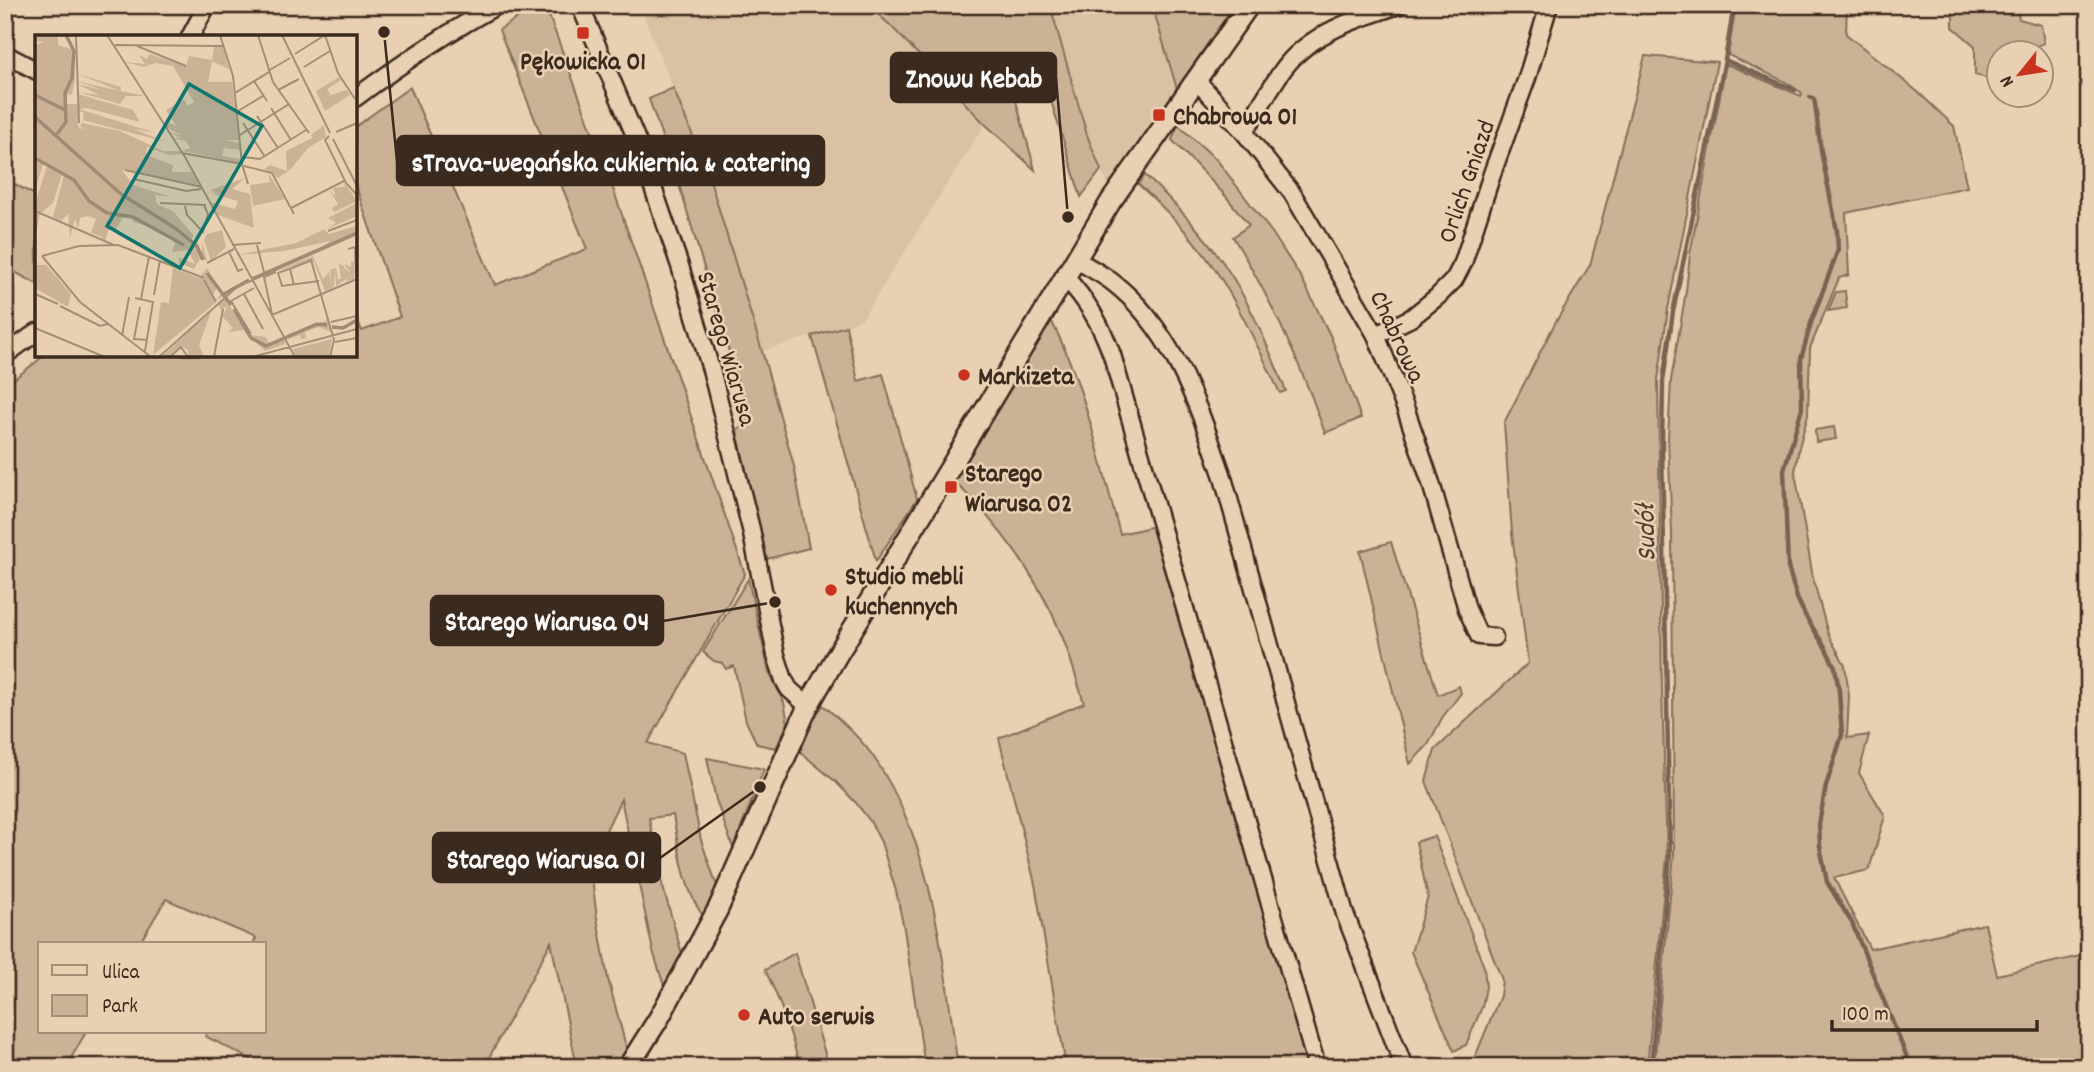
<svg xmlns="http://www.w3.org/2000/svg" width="2094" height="1072" font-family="Dekko,sans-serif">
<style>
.built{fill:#dac1a4}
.green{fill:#cbb297;stroke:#836e5a;stroke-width:2}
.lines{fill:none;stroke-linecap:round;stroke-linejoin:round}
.stream{stroke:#786452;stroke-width:4.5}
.minor-casing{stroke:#3b2a1e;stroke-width:21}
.tertiary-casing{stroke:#3b2a1e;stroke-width:24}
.minor{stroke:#ead0b2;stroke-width:16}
.tertiary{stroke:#ead0b2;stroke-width:19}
.poi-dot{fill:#c8321e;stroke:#ead0b2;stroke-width:2.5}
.labels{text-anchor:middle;stroke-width:5;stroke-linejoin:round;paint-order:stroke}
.poi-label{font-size:26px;font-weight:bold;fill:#3b2a1e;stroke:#ead0b2;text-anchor:start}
.street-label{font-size:26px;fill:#3b2a1e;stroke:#ead0b2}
.water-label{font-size:28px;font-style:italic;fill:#4f3d2f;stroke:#ead0b2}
.inset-river{fill:none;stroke:#a18a74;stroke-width:3.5}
.inset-road{fill:none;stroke:#a48e77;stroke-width:2}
.view{fill:#0f766e;fill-opacity:0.15;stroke:#0f766e;stroke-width:3.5}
.inset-edge{fill:none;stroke:#3b2a1e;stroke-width:3.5}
.leader{fill:none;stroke:#3b2a1e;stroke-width:2.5}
.callout-dot{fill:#3b2a1e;stroke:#ead0b2;stroke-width:2.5}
.callout{fill:#3b2a1e;stroke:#3b2a1e;stroke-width:2.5}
.callout-label{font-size:28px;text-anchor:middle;font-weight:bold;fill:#fff}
</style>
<rect width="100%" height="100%" fill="#ead0b2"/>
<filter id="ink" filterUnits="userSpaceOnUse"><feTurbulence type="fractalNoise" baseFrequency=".0143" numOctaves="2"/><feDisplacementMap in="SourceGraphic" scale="14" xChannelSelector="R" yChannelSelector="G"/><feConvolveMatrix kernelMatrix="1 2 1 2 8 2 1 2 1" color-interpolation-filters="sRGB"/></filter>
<g filter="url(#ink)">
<g class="built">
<path d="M639,5H868L892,27L985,124L863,318L846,326L762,351L707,170Z"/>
<path d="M1050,5H1152L1177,89L1108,186L1087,135Z"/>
</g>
<g class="green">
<path d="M537,5H545L607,171L745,574L648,743L683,753L701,840L717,886L703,916C683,888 679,848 673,815L649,818L661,880L682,954L665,989L653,951L621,799L590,863L597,918L608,979L627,1050L616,1067H577L551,942L484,1067H265L205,1036L208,1032H264V944H253L256,938L166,899L139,944H40V1032H86L66,1067H5V386L45,355H355V314L362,331L400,317L355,184V127L410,87L495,285L587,249L499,30Z"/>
<path d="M868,5H1050L1087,135L1101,170L1081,197L1040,66H1022L1011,83L1035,170L985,124L892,27Z"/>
<path d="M1152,5H1234L1177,89Z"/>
<path d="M1736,5H1847L1846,34L1918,92L1954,126L1967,187L1846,213L1849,275L1839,278L1810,348L1808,415L1799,447L1795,472L1813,578L1828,634L1845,665L1849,695L1847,738L1869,735L1859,773L1885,816L1869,870L1834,878L1870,949L1985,924L1997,975L2089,954V1067H1654L1674,854L1672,533L1668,439L1671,380L1686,291L1690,254L1726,64L1801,96L1802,93L1784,81L1728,55Z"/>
<path d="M1953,5H2016L2019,19L2041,25L2044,43L2021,52H2000L1999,81L1975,75V46L1953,27Z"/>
<path d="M1645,56L1717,62L1668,309L1658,380L1662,691L1667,857L1647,1067H1471L1500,996L1502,980L1426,781L1435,750L1528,663L1512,533L1504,423L1555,323L1590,265Z"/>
<path d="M673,88L707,170L762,351L794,466L809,548L767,559L737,431L749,419L682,194L649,99Z"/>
<path d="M1178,125L1217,160L1273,234L1302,279L1331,337L1361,418L1325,433C1301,364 1271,299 1233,237L1249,225L1224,194L1172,140Z"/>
<path d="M1145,175C1178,206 1210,240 1233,278C1255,314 1270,352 1286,391L1280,393C1262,356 1245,317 1223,282C1201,245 1170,213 1138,184Z"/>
<path d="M5,179L37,196V284L5,267Z"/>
<path d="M1845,291L1847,308L1828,311L1836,292Z"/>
<path d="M1050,318C1085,385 1100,461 1120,534L1155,526L1308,1067H1066L1035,884L999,738L1084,703C1077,681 1071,658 1062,636C1038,577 999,525 954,481Z"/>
<path d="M846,326L858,381L883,374L917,499L876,561L812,336Z"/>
<path d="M1834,427L1836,439L1816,442L1815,430Z"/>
<path d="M1391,542L1438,695L1459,686L1461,693L1442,718L1428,745L1410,764L1360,551Z"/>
<path d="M748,579L769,672L784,702L788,723L776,748L757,744L746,721L734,666L726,669L722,663L714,661L703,652Z"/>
<path d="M823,705C842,721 861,738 875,759C935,849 943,963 958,1067H925L904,929L896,891L881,842L870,821L856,803L836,782L798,750L809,726Z"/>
<path d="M707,758L764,769L733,848L716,800Z"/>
<path d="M1434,836L1484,967L1486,987L1482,1007L1466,1045L1454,1051L1411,952L1428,897L1416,842Z"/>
<path d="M795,953L829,1067H800C791,1033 781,1001 765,970Z"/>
</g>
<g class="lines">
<g class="stream">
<path d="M1725,60L1795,90"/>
<path d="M1810,97L1814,99L1815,104L1821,151L1837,231L1838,250L1811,323L1801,359L1802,408L1784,470L1788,567L1797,598L1806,617L1825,647L1835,667L1839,691L1842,735L1826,786L1819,824L1820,846L1827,882L1852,923L1911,1067"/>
<path d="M1651,1067L1670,854L1662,446L1663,381L1673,312L1725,60L1734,5"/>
</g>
<g class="minor-casing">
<g id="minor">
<path d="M580,5L636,138L680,266L712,373L751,529L776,655L784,680L789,689L808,706"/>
<path d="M190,37L207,5"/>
<path d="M5,54L37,71"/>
<path d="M1196,80L1244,132L1292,193L1376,335L1406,410L1431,483L1467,609L1479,636L1494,637"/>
<path d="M355,98C401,64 447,32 498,5"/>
<path d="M1244,132C1258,111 1270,87 1285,67C1312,32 1359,18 1399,5"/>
<path d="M1075,259C1087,266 1100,273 1111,281C1172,327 1198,405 1222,474L1345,914L1404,1067"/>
<path d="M1064,276C1087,300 1101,324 1112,355L1317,1067"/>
<path d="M1376,335L1411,318L1437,297L1454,280L1463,263L1493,171L1527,78L1549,5"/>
<path d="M5,355L37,332"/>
</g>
</g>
<g class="tertiary-casing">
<path id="tertiary" d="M628,1067L659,1018L718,909L808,706L836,657L1111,201L1249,5"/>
</g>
<use href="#minor" class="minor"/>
<use href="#tertiary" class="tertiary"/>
</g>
</g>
<g class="poi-dot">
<rect x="576" y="26" width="14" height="14" rx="3.5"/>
<rect x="1152" y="108" width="14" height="14" rx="3.5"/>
<circle cx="964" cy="375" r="7"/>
<rect x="944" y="480" width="14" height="14" rx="3.5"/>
<circle cx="831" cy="590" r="7"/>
<circle cx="744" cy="1015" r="7"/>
</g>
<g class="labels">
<g class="poi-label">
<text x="583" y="69" text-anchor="middle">Pękowicka 01</text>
<text x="1173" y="124">Chabrowa 01</text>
<text x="978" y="384">Markizeta</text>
<text x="965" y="481">Starego<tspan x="965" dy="30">Wiarusa 02</tspan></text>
<text x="845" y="584">Studio mebli<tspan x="845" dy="30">kuchennych</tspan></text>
<text x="758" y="1024">Auto serwis</text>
</g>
<g class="street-label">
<text transform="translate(1465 181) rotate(-71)" y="9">Orlich Gniazd</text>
<text transform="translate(1399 336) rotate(65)" y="9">Chabrowa</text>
<text transform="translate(728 348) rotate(74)" y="9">Starego Wiarusa</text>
</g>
<g class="water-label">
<text transform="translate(1644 533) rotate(-91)" y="10">Sudół</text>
</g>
</g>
<g transform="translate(35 35)">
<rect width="322" height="322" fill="#ead0b2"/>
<path d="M0,0H23V10L39,15L40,43L37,59L29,60V69H43V59L98,75L105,87L52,73L44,74L121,98L99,94L131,107L48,85L49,78L44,76L43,92L50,95L45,91L47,88L85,96L128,116H145L147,119L134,120L112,112L111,120L138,130L137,137H157L164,150L87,135L98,150L136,162L120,160L122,169L139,177L159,201L155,206L160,210L165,206L162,210L167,218V207L172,226L166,222L159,234L144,228V222L160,229L153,215L137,217L140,208L125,195L98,187L95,181H89L80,196L74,194L69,209L67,202L56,198L61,184L53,181L45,183L43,193L40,184L35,203L33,179L26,186L18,182L29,140L34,141L24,136L27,139L18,168L5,179L0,202V169L12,131L8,129L0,156V62L12,66L0,60V10L9,7L0,6ZM179,11L188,12L194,34L177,26L173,47H197L204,105H190L204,108L205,115L189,113L187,121L206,124V128L147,116L155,113L151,106L137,103H146L134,97L148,101L131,92L128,87L141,90L131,75L149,64L153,71L159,67L138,31L120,28L109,32L89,27L110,29L104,20L112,24L114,19L151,31L154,21L177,25ZM40,38L86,52V56L110,61H91L85,69L43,57L64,60L42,49L67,55L41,46L85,56ZM304,42L306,45L292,54L296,60L312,55L315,60L290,76L281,56ZM289,90L291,102L273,113L256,134L243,143L229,134L235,130L252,136L251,116L277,103L276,100ZM233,138L250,164L218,171L215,150L235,147ZM210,143L197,154L215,159L219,193L183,180L175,167L200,174L203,166L171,157L182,159L175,155ZM309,147L322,166L299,177L297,173L303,169L294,154L301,162L298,153L310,152ZM322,168V181L292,194L301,188L293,183ZM322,191V198L284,215L295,206L249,216L202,220L261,208L289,194L294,199ZM187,195L191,212L176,226L169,205L172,199ZM278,221L288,244L294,237L297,250L295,235L301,233L303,244H306L304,229L309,231L308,241L309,233L316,238L309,229L316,232V227L319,226V244L310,246L318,239L301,251L300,234L299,252L290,256L279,227L242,236ZM1,230H11L36,259L33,272L0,253ZM138,233L164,243L172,233L188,261L182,265L186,258L182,253L177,261L180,268L118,320L126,267L134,268ZM189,263L214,300L231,302L234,309L249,302L250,309L230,316L208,295L193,297L198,293L187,281L193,271L186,275L183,270ZM177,274L164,310L169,322H153V315L146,311L134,322H127ZM292,281L296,297L284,292L270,297L271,303L255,307L266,304L265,300L253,304V299L291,286ZM297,304L294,322H261L258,314Z" fill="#cbb297"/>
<path class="inset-river" d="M0,60L30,75M0,82L86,159L140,193L162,211L168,225M22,99L31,87L30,58L37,43L39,16L31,0M0,123L39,145L54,166L72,178L98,182L149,210M172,238L196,270M217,244L322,198M189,259L214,245M199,274L216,303L231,311L282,289L292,290M297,292L308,293L322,285"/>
<path class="inset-road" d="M41,0L44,88M72,0L150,122L260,322M185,0L198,41L207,129L213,149M223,0L238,47L274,98M247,0L295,98M290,0L303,38L320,64M80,10L188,11M102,11L151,31M260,19L290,0M269,32L295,16M233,36L255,23M219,46L232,66M243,55L264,44M200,58L234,37M236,73L256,105M203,76L228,61M222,81L243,113M208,88L230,122M301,97L322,88M205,100L254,69M294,101L290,105L311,148L322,160M298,104L322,151M147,118L207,129M208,122L225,124L271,95M209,131L237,138L259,179M90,135L167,152M99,144L151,156L166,154M125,168L171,170M150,171L152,180L168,197L173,179L169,170M256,173L309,146M0,176L79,210M293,196L322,185M197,210L226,208M222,210L229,237M313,214L320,212L321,244M194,217L203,236L208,234M7,221L44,211L83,210L169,243M7,221L45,267L116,322M172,228L199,214M254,234L243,238L247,251L284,246M169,245L181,267M259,250L255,234L276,225L299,305L295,322M0,259L23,269M209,259L228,294M119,260L125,225M100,263L118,267L110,316M106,264L114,221M25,271L65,291L73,289M105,272L99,304L112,305M237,279L229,242L241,237M237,280L322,244M296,287L322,281M0,293L70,322M216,299L196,266L219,253M87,301L94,262M300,307L322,303M124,322L202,252L322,199M135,322L146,312L153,322M179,322L188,274M217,322L322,294"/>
<path class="view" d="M154,49L227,91L145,233L72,191Z"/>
<rect width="322" height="322" class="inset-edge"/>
</g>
<path class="leader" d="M1068 217L1056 78M384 32L397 161M775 602L663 621M760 787L660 858"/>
<g class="callout-dot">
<circle cx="1068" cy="217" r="7"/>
<circle cx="384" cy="32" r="7"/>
<circle cx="775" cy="602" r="7"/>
<circle cx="760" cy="787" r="7"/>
</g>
<g class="callout">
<rect x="891" y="53" width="165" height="49" rx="7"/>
<rect x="397" y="136" width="427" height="49" rx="7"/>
<rect x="431" y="596" width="232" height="49" rx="7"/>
<rect x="433" y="833" width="227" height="49" rx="7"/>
</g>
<g class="callout-label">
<text x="974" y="87">Znowu Kebab</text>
<text x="611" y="171">sTrava-wegańska cukiernia &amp; catering</text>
<text x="547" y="630">Starego Wiarusa 04</text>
<text x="546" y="868">Starego Wiarusa 01</text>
</g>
<rect width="2094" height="1072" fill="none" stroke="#ead0b2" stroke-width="28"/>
<rect x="14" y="14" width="2066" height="1044" fill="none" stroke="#3b2a1e" stroke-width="2.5" filter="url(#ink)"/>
<rect x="38" y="942" width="228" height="91" fill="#ead0b2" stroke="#a48e77" stroke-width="2"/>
<rect x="52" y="965" width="35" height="10" fill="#ead0b2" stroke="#a48e77" stroke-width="2"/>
<text x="102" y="978" font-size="21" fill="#3b2a1e">Ulica</text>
<rect x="52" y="995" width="35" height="21" fill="#cbb297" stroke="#a48e77" stroke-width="2"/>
<text x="102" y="1012" font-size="21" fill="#3b2a1e">Park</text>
<g transform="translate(2020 74) rotate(240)"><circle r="33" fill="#ead0b2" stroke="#a48e77" stroke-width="2"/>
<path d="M0-5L12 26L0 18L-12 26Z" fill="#c8321e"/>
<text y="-10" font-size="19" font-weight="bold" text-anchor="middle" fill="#3b2a1e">N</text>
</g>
<path d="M1832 1020v10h205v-10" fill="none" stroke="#3b2a1e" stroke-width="3.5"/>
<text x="1842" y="1020" font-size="21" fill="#3b2a1e" stroke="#ead0b2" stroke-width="5" paint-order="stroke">100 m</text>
</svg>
